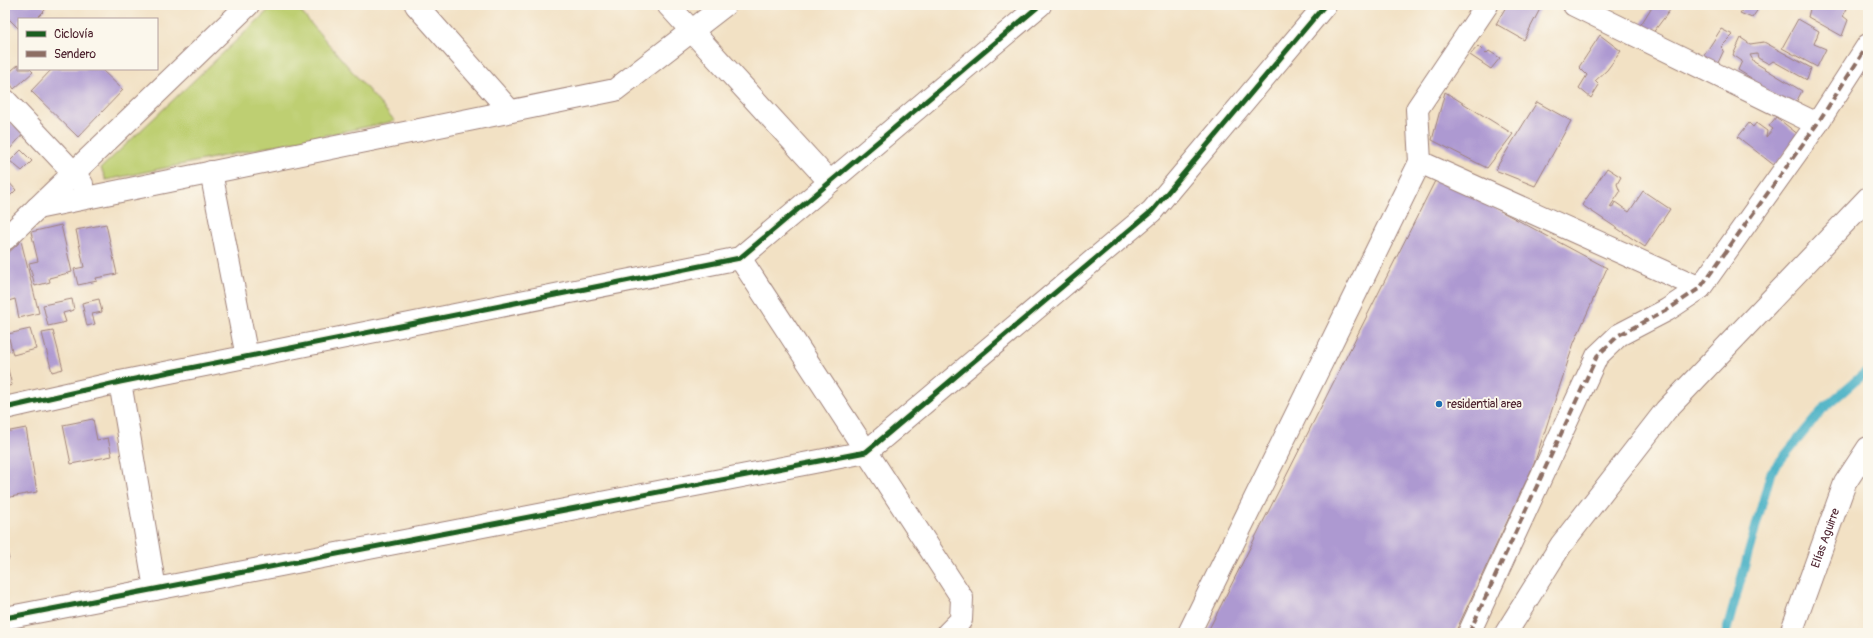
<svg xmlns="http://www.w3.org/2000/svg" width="1873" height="638" font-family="Pangolin,sans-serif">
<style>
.green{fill:#becf72;stroke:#84774e}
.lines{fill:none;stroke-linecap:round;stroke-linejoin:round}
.stream{stroke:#47b0c5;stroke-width:9}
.building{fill:#ad99d1}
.minor-casing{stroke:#9e8078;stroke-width:24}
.tertiary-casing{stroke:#9e8078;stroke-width:24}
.minor{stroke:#fff;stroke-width:22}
.tertiary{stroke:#fff;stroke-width:22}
.quiet{stroke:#8d6e63;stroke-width:4;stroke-dasharray:8 4;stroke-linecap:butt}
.cycleway-casing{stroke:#fbf7ec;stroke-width:8}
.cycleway{stroke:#1b5e20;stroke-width:5}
.poi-dot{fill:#1f6fb2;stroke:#fbf7ec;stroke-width:1.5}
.labels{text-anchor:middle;stroke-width:4;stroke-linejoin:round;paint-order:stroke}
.poi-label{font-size:12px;fill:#4a1f2b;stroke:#fbf7ec;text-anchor:start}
.street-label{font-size:12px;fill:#4a1f2b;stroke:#fbf7ec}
</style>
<rect width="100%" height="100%" fill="#fbf7ec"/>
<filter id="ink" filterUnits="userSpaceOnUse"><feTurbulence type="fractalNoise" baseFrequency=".025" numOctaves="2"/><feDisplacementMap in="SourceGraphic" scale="8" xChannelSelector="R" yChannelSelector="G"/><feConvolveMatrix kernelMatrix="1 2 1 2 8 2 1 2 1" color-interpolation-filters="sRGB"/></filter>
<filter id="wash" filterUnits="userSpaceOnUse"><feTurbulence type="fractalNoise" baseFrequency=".012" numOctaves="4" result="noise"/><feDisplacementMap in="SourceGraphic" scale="16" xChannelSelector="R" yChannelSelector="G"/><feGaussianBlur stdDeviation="0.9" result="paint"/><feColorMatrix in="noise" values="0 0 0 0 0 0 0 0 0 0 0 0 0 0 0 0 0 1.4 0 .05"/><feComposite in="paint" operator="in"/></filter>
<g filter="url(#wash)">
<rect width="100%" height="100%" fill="#f2e1c4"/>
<path class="green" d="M274,5H295L395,121L106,180L101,168Z"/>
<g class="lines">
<path class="stream" d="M1726,633L1771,472L1823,409L1868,370"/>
</g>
<g id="blocks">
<g class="building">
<path d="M5,5H42L46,9L36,19H19V29L5,15Z"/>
<path d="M1507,5H1538L1541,7L1524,40L1496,24Z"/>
<path d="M1653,5H1660L1670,10L1652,34L1640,26Z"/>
<path d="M1746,5H1761L1752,18L1740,13Z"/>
<path d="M1811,5H1849L1843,16L1848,20L1842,36L1808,17Z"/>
<path d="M1798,19L1819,31L1814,44L1826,49L1817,67L1782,48Z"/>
<path d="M5,20L9,24L5,28Z"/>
<path d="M1721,29L1733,35L1721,47L1724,50L1717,65L1703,57Z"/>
<path d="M1600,35L1621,51L1607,70L1595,81L1599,85L1591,98L1579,88L1587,75L1579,67Z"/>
<path d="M1741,38L1750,44L1764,42L1811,68L1807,80L1773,61L1769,64L1758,58L1757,54L1750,55L1754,62L1802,91L1793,108L1750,80L1751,78L1738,70L1742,61L1733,55Z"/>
<path d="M1478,46L1486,54L1489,51L1500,58L1491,69L1470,55Z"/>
<path d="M19,64V69H30L33,72L14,89L5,76Z"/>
<path d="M52,69H101L123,90L78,137L31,91Z"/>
<path d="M1445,92L1513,134L1487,168L1432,140Z"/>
<path d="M1537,102L1571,121L1535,186L1495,170Z"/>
<path d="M1776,117L1799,135L1775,166L1738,137L1749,123L1753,127L1756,123L1767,131L1766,137L1773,129L1769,126Z"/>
<path d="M9,121L24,133L10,149L5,144V125Z"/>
<path d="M21,150L32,161L22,171L10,161Z"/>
<path d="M1607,168L1621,177L1617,184L1620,192L1610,207L1612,208L1615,202L1629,212L1643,191L1670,209L1645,247L1582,205Z"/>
<path d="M1437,177L1607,268L1574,343L1534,464L1455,633H1207Z"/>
<path d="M5,178L16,190L5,201Z"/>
<path d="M106,224L117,274L96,278L97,281L78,285L74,269L84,267L76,230Z"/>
<path d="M61,225L72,272L49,278L50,282L35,286L29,263L38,261L31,232Z"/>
<path d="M21,241L39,313L19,318L15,299L5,302V256Z"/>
<path d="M72,299L74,310L63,313L66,322L48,326L43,305Z"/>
<path d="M99,299L102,312L92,314L95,324L87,326L82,303Z"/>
<path d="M30,329L36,349L13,355L8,334Z"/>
<path d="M53,331L63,369L52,372L42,333Z"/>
<path d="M5,339L9,351L5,352Z"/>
<path d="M5,358L12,385L5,387Z"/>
<path d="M93,419L97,440L108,438L112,456L71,464L63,425Z"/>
<path d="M26,428L37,492L5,498V432Z"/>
<path d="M5,546L9,559L5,560Z"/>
</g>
</g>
</g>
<g filter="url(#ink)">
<use href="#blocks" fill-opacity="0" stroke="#9e8078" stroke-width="1"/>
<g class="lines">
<g class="minor-casing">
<g id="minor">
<path d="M416,5L510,111"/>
<path d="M668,5L830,182"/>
<path d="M1574,5L1817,124"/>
<path d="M5,100L74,173L82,184"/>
<path d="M1420,162L1417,109L1487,5"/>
<path d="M211,172L247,357"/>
<path d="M37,208L615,90L725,5"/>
<path d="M5,239L248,5"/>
<path d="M740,258L962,598L961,620L948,633"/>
<path d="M120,382L155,589"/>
<path d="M5,408L120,382L740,258L1040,5"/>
<path d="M5,618L866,452L1152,211L1325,5"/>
<path d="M1189,633L1420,162L1700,288"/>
<path d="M1469,633L1597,356L1619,335L1667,310L1700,288L1817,124L1868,45"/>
<path d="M1506,633L1561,545L1666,410L1868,198"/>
</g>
</g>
<g class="tertiary-casing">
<g id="tertiary">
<path id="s1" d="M1791,633L1845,483L1868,448"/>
</g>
</g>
<use href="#minor" class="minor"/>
<use href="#tertiary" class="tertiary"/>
<path class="quiet" d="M1469,633L1597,356L1619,335L1667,310L1700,288L1817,124L1868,45"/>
<g class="cycleway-casing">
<g id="cycleway">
<path d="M5,408L120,382L740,258L1040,5"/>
<path d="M5,618L866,452L1152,211L1325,5"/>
</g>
</g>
<use href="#cycleway" class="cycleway"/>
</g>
</g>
<circle class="poi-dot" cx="1439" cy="404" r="4"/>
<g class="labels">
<g class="poi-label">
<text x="1447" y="408">residential area</text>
</g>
<g class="street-label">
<text dy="4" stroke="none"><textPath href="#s1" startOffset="101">Elías Aguirre</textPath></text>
</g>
</g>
<rect width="1873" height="638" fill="none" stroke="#fbf7ec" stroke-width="20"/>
<rect x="18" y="18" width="140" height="52" fill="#fbf7ec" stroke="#b4a19f"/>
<rect x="26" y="31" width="20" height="6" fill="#1b5e20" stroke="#b4a19f"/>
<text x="54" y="38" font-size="12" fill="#4a1f2b">Ciclovía</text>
<rect x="26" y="51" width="20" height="6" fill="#8d6e63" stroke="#b4a19f"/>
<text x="54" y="58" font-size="12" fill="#4a1f2b">Sendero</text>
</svg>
